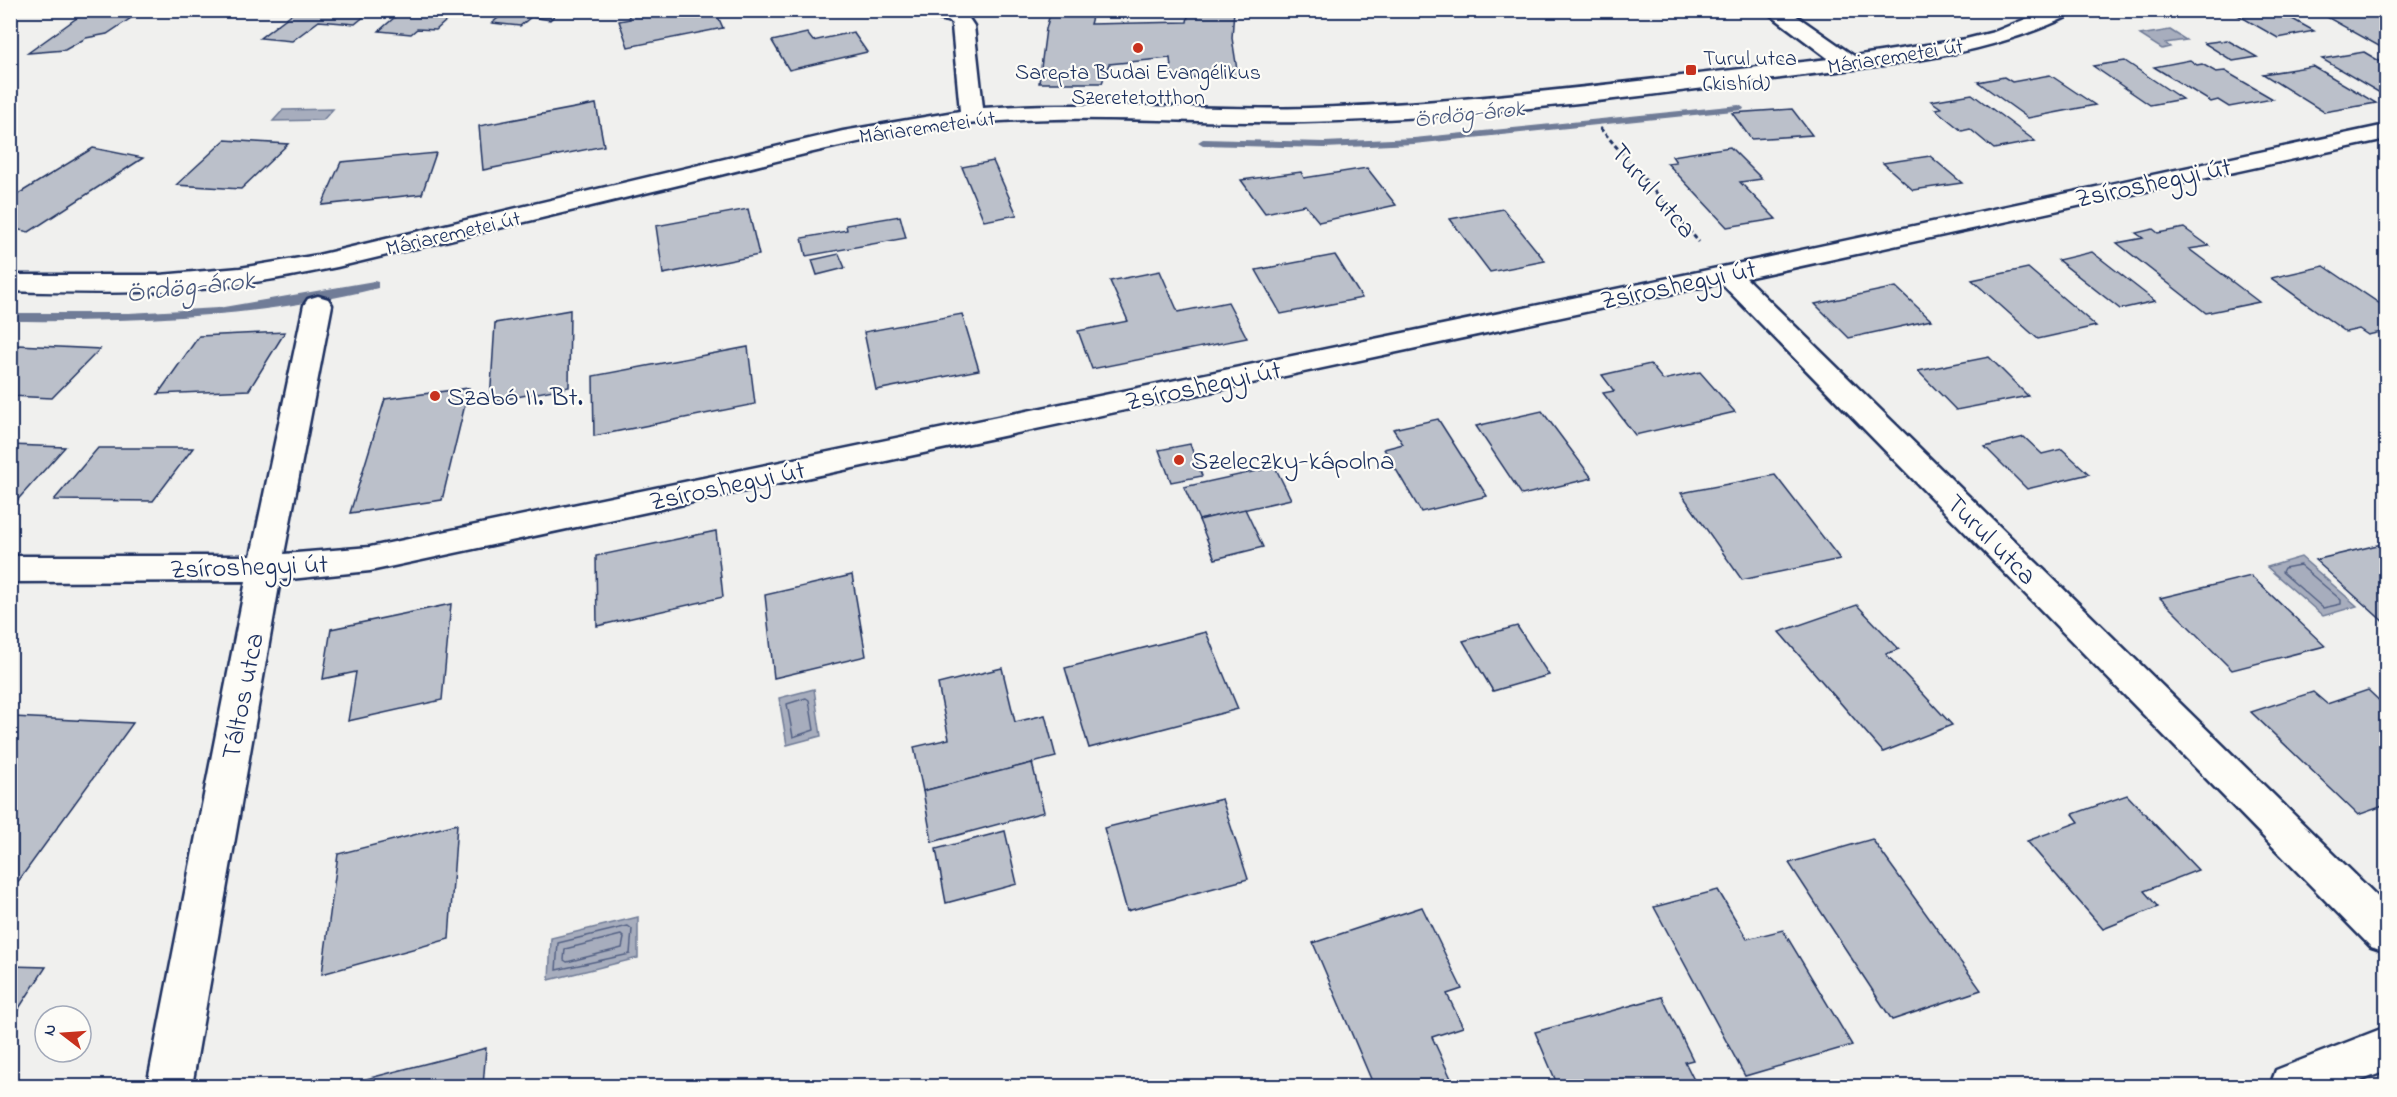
<svg xmlns="http://www.w3.org/2000/svg" width="2397" height="1097" font-family="'Indie Flower',sans-serif">
<style>
.water{fill:#a7adbd;stroke:#6f7b97;stroke-width:1.5}
.lines{fill:none;stroke-linecap:round;stroke-linejoin:round}
.shore{stroke:#536184;stroke-width:1.5}
.stream{fill:#6f7b97;fill-rule:evenodd}
.building{fill:#bbc0ca;stroke:#1b2f5e;stroke-width:1.5}
.minor-casing{stroke:#1b2f5e;stroke-width:5}
.path{stroke:#1b2f5e;stroke-width:3;stroke-dasharray:4.5 3;stroke-linecap:butt}
.minor{fill:#fdfcf7;fill-rule:evenodd}
.poi-dot{fill:#c8321e;stroke:#fdfcf7;stroke-width:2}
.labels{text-anchor:middle;stroke-width:4.5;stroke-linejoin:round;paint-order:stroke}
.far-street-label{font-size:22px;fill:#1b2f5e;stroke:#fdfcf7}
.far-poi-label{font-size:22px;fill:#1b2f5e;stroke:#fdfcf7;text-anchor:start}
.far-water-label{font-size:24px;font-style:italic;fill:#4c5b7f;stroke:#fdfcf7}
.street-label{font-size:27px;fill:#1b2f5e;stroke:#fdfcf7}
.poi-label{font-size:27px;fill:#1b2f5e;stroke:#fdfcf7;text-anchor:start}
.water-label{font-size:28px;font-style:italic;fill:#4c5b7f;stroke:#fdfcf7}
</style>
<rect width="100%" height="100%" fill="#f0f0ee"/>
<filter id="ink" filterUnits="userSpaceOnUse"><feTurbulence type="fractalNoise" baseFrequency=".0167" numOctaves="2"/><feDisplacementMap in="SourceGraphic" scale="12" xChannelSelector="R" yChannelSelector="G"/><feConvolveMatrix kernelMatrix="1 2 1 2 8 2 1 2 1" color-interpolation-filters="sRGB"/></filter>
<g filter="url(#ink)">
<g class="water">
<path d="M2170,30L2186,40L2165,43L2170,47L2162,49L2140,35Z"/>
<path d="M333,109L323,120L273,121L283,110Z"/>
<path d="M2301,557L2357,606L2323,616L2267,567Z"/>
<path d="M814,689L821,736L787,745L779,698Z"/>
<path d="M638,917V958L549,980L551,938Z"/>
</g>
<g class="lines">
<g class="shore">
<path d="M2300,565L2341,600V604L2323,608L2282,572L2284,568Z"/>
<path d="M806,698L809,700L814,730L793,737L787,704Z"/>
<path d="M628,926L632,929L630,954L556,970L558,943Z"/>
<path d="M621,935L624,938L622,948L567,962L564,960L565,949Z"/>
</g>
<g class="stream">
<path d="M1739,105L1744,108L1743,110L1414,144L1324,148L1203,145L1198,142L1203,139L1324,142L1414,138Z"/>
<path d="M374,281L378,282V288C257,318 135,322 10,321V313H129L218,308Z"/>
</g>
</g>
<g class="building">
<path d="M88,10H128L119,17L131,18L107,34L86,38L65,50L28,53Z"/>
<path d="M297,10H372L355,24L319,21L292,41L260,38Z"/>
<path d="M403,10H458L436,30L417,29L411,34L379,31Z"/>
<path d="M508,10H560L550,20L531,17L520,26L492,23Z"/>
<path d="M626,10H715L723,28L628,47L619,21L630,19Z"/>
<path d="M1051,10H1094L1090,24L1187,22L1189,10H1234L1232,38L1238,76L1172,78L1170,58L1109,64L1102,83H1039L1046,29Z"/>
<path d="M2229,10H2276L2314,31L2278,38Z"/>
<path d="M2361,10H2371L2386,19V50L2325,16Z"/>
<path d="M853,32L867,52L789,70L772,41L807,33L813,41Z"/>
<path d="M2227,40L2257,57L2233,61L2204,43Z"/>
<path d="M2364,52L2386,65V92L2380,93L2322,59Z"/>
<path d="M2190,60L2197,65L2202,64L2216,72L2225,71L2273,99L2229,107L2218,100L2211,102L2154,67Z"/>
<path d="M2125,61L2182,99L2150,105L2093,66Z"/>
<path d="M2313,66L2376,103L2324,112L2263,74Z"/>
<path d="M2050,75L2095,105L2028,118L1978,82L2004,77L2012,82Z"/>
<path d="M1972,94L2035,141L1994,149L1970,129L1962,131L1935,109L1941,108L1931,101Z"/>
<path d="M596,104L604,146L483,170L479,126Z"/>
<path d="M1792,109L1812,135L1751,139L1732,113Z"/>
<path d="M225,140L288,144L241,189L176,185Z"/>
<path d="M1730,147L1762,179L1740,182L1776,219L1727,227L1667,163L1676,162L1672,156Z"/>
<path d="M93,148L143,158L29,232L10,228V199Z"/>
<path d="M436,153L422,194L322,205L341,162Z"/>
<path d="M1930,156L1962,183L1913,190L1883,163Z"/>
<path d="M993,161L1017,215L984,221L962,167Z"/>
<path d="M1367,168L1396,205L1319,222L1305,205L1265,213L1241,180L1301,172L1304,178Z"/>
<path d="M748,209L759,255L663,274L656,226Z"/>
<path d="M1503,209L1545,261L1490,272L1450,219Z"/>
<path d="M900,216L906,238L806,256L802,238L847,230L846,225Z"/>
<path d="M2184,228L2209,246L2189,249L2259,302L2206,313L2117,243L2143,238L2136,233L2153,229L2158,233Z"/>
<path d="M2092,252L2155,301L2120,309L2058,260Z"/>
<path d="M839,254L845,268L817,275L812,260Z"/>
<path d="M1335,255L1362,298L1281,314L1256,270Z"/>
<path d="M2324,266L2386,308V331L2368,335L2359,329L2346,332L2271,278Z"/>
<path d="M2028,268L2096,326L2038,339L1972,280Z"/>
<path d="M1160,271L1178,312L1228,302L1247,338L1092,369L1078,331L1128,321L1110,281Z"/>
<path d="M1896,287L1931,320L1849,338L1815,304Z"/>
<path d="M570,310L569,387L490,402L495,323Z"/>
<path d="M962,314L979,370L876,390L864,332Z"/>
<path d="M285,332L249,390L158,394L199,336Z"/>
<path d="M17,345L100,349L52,398L10,396V351Z"/>
<path d="M748,347L755,404L594,436L593,376Z"/>
<path d="M1989,357L2028,396L1956,410L1918,371Z"/>
<path d="M1650,364L1663,380L1700,372L1735,412L1635,435L1603,393L1614,391L1602,375Z"/>
<path d="M469,388L442,500L350,513L385,399Z"/>
<path d="M1542,411L1592,478L1522,495L1476,426Z"/>
<path d="M1438,419L1487,496L1421,512L1384,449L1403,444L1393,429Z"/>
<path d="M2024,437L2042,454L2062,449L2089,474L2027,489L1985,447Z"/>
<path d="M1190,444L1202,476L1171,482L1159,450Z"/>
<path d="M10,445L65,447L12,506H10Z"/>
<path d="M98,448H193L153,501L54,500Z"/>
<path d="M1275,467L1291,499L1199,520L1184,487Z"/>
<path d="M1775,475L1840,559L1742,580L1681,493Z"/>
<path d="M1245,509L1263,547L1215,559L1199,520Z"/>
<path d="M716,531L723,597L597,626L596,556Z"/>
<path d="M2386,543V624L2315,560Z"/>
<path d="M852,575L866,656L774,678L765,595Z"/>
<path d="M2251,576L2325,646L2232,670L2160,598Z"/>
<path d="M451,604L442,700L348,721L356,672L323,679L331,629Z"/>
<path d="M1857,605L1899,649L1886,654L1952,725L1883,752L1779,632Z"/>
<path d="M1517,626L1549,675L1493,691L1463,641Z"/>
<path d="M1206,632L1238,709L1089,748L1065,668Z"/>
<path d="M1002,668L1015,722L1045,715L1056,757L923,791L914,747L949,739L938,684Z"/>
<path d="M2368,690L2386,707V805L2358,815L2251,712L2313,692L2327,704Z"/>
<path d="M13,717L133,723L12,890L10,720Z"/>
<path d="M1032,763L1044,812L932,842L923,791Z"/>
<path d="M2127,795L2198,870L2144,891L2158,907L2103,929L2027,841L2079,822L2073,814Z"/>
<path d="M1222,799L1248,879L1127,911L1104,828Z"/>
<path d="M457,824L449,939L322,974L338,854Z"/>
<path d="M1005,831L1017,884L946,903L936,849Z"/>
<path d="M1872,839L1981,990L1892,1020L1789,863Z"/>
<path d="M1718,890L1747,939L1783,930L1852,1045L1745,1076L1654,907Z"/>
<path d="M1422,907L1462,989L1447,994L1463,1027L1432,1037L1454,1085L1374,1086L1313,943Z"/>
<path d="M10,966L46,967L10,1022Z"/>
<path d="M1662,997L1693,1060L1685,1062L1697,1086H1558L1535,1032Z"/>
<path d="M486,1048L483,1086H339Z"/>
</g>
<g class="lines">
<g class="minor-casing">
<g id="minor">
<path d="M918,10H955L966,14L974,26L983,108C1092,100 1200,111 1309,108C1484,103 1656,78 1829,59L1764,10H1788L1854,56L1966,39L1994,32L2048,10H2076L2073,14C1981,59 1881,65 1781,78C1623,99 1464,119 1304,122C1195,124 1086,113 977,123C888,131 802,155 716,176C590,206 463,237 337,267C292,276 246,285 200,289C137,294 74,293 10,291V275H160L240,268L318,255L843,131L960,111L952,26L951,22L921,14Z"/>
<path d="M2386,125V139L1746,278L2386,905V952L2371,947L1721,283L370,571L280,580L192,1086H147L246,581L10,582V556H251L304,305L308,299L318,296L328,299L332,305L284,554L370,547L1727,266Z"/>
<path d="M2386,1027V1071L2347,1086H2270L2276,1070Z"/>
</g>
</g>
<path class="path" d="M1600,128L1699,242"/>
<use href="#minor" class="minor"/>
</g>
</g>
<g class="poi-dot">
<circle cx="1138" cy="48" r="6"/>
<rect x="1685" y="64" width="12" height="12" rx="3"/>
<circle cx="435" cy="396" r="6"/>
<circle cx="1179" cy="460" r="6"/>
</g>
<g class="labels">
<g class="far-street-label">
<text transform="translate(1895 55) rotate(-9)" y="8">Máriaremetei út</text>
<text transform="translate(927 126) rotate(-8)" y="8">Máriaremetei út</text>
<text transform="translate(453 232) rotate(-13)" y="8">Máriaremetei út</text>
</g>
<g class="far-poi-label">
<text x="1703" y="65">Turul utca<tspan x="1703" dy="25">(kishíd)</tspan></text>
<text x="1138" y="79" text-anchor="middle">Sarepta Budai Evangélikus<tspan x="1138" dy="25">Szeretetotthon</tspan></text>
</g>
<g class="far-water-label">
<text transform="translate(1469 113) rotate(-6)" y="8">Ördög-árok</text>
</g>
<g class="street-label">
<text transform="translate(2153 182) rotate(-12)" y="9">Zsíroshegyi út</text>
<text transform="translate(1654 190) rotate(49)" y="9">Turul utca</text>
<text transform="translate(1678 284) rotate(-12)" y="9">Zsíroshegyi út</text>
<text transform="translate(1203 385) rotate(-12)" y="9">Zsíroshegyi út</text>
<text transform="translate(727 485) rotate(-12)" y="9">Zsíroshegyi út</text>
<text transform="translate(1992 539) rotate(45)" y="9">Turul utca</text>
<text transform="translate(249 566) rotate(-2)" y="9">Zsíroshegyi út</text>
<text transform="translate(242 696) rotate(-79)" y="9">Táltos utca</text>
</g>
<g class="poi-label">
<text x="447" y="405">Szabó II. Bt.</text>
<text x="1191" y="469">Szeleczky-kápolna</text>
</g>
<g class="water-label">
<text transform="translate(190 285) rotate(-6)" y="10">Ördög-árok</text>
</g>
</g>
<rect width="2397" height="1097" fill="none" stroke="#fdfcf7" stroke-width="36"/>
<rect x="18" y="18" width="2361" height="1061" fill="none" stroke="#1b2f5e" stroke-width="2" filter="url(#ink)"/>
<g transform="translate(63 1034) rotate(287)"><circle r="28" fill="#fdfcf7" stroke="#a3aaba" stroke-width="1.5"/>
<path d="M0-4.5L10 22L0 15L-10 22Z" fill="#c8321e"/>
<text y="-9" font-size="16" font-weight="bold" text-anchor="middle" fill="#1b2f5e">N</text>
</g>
</svg>
